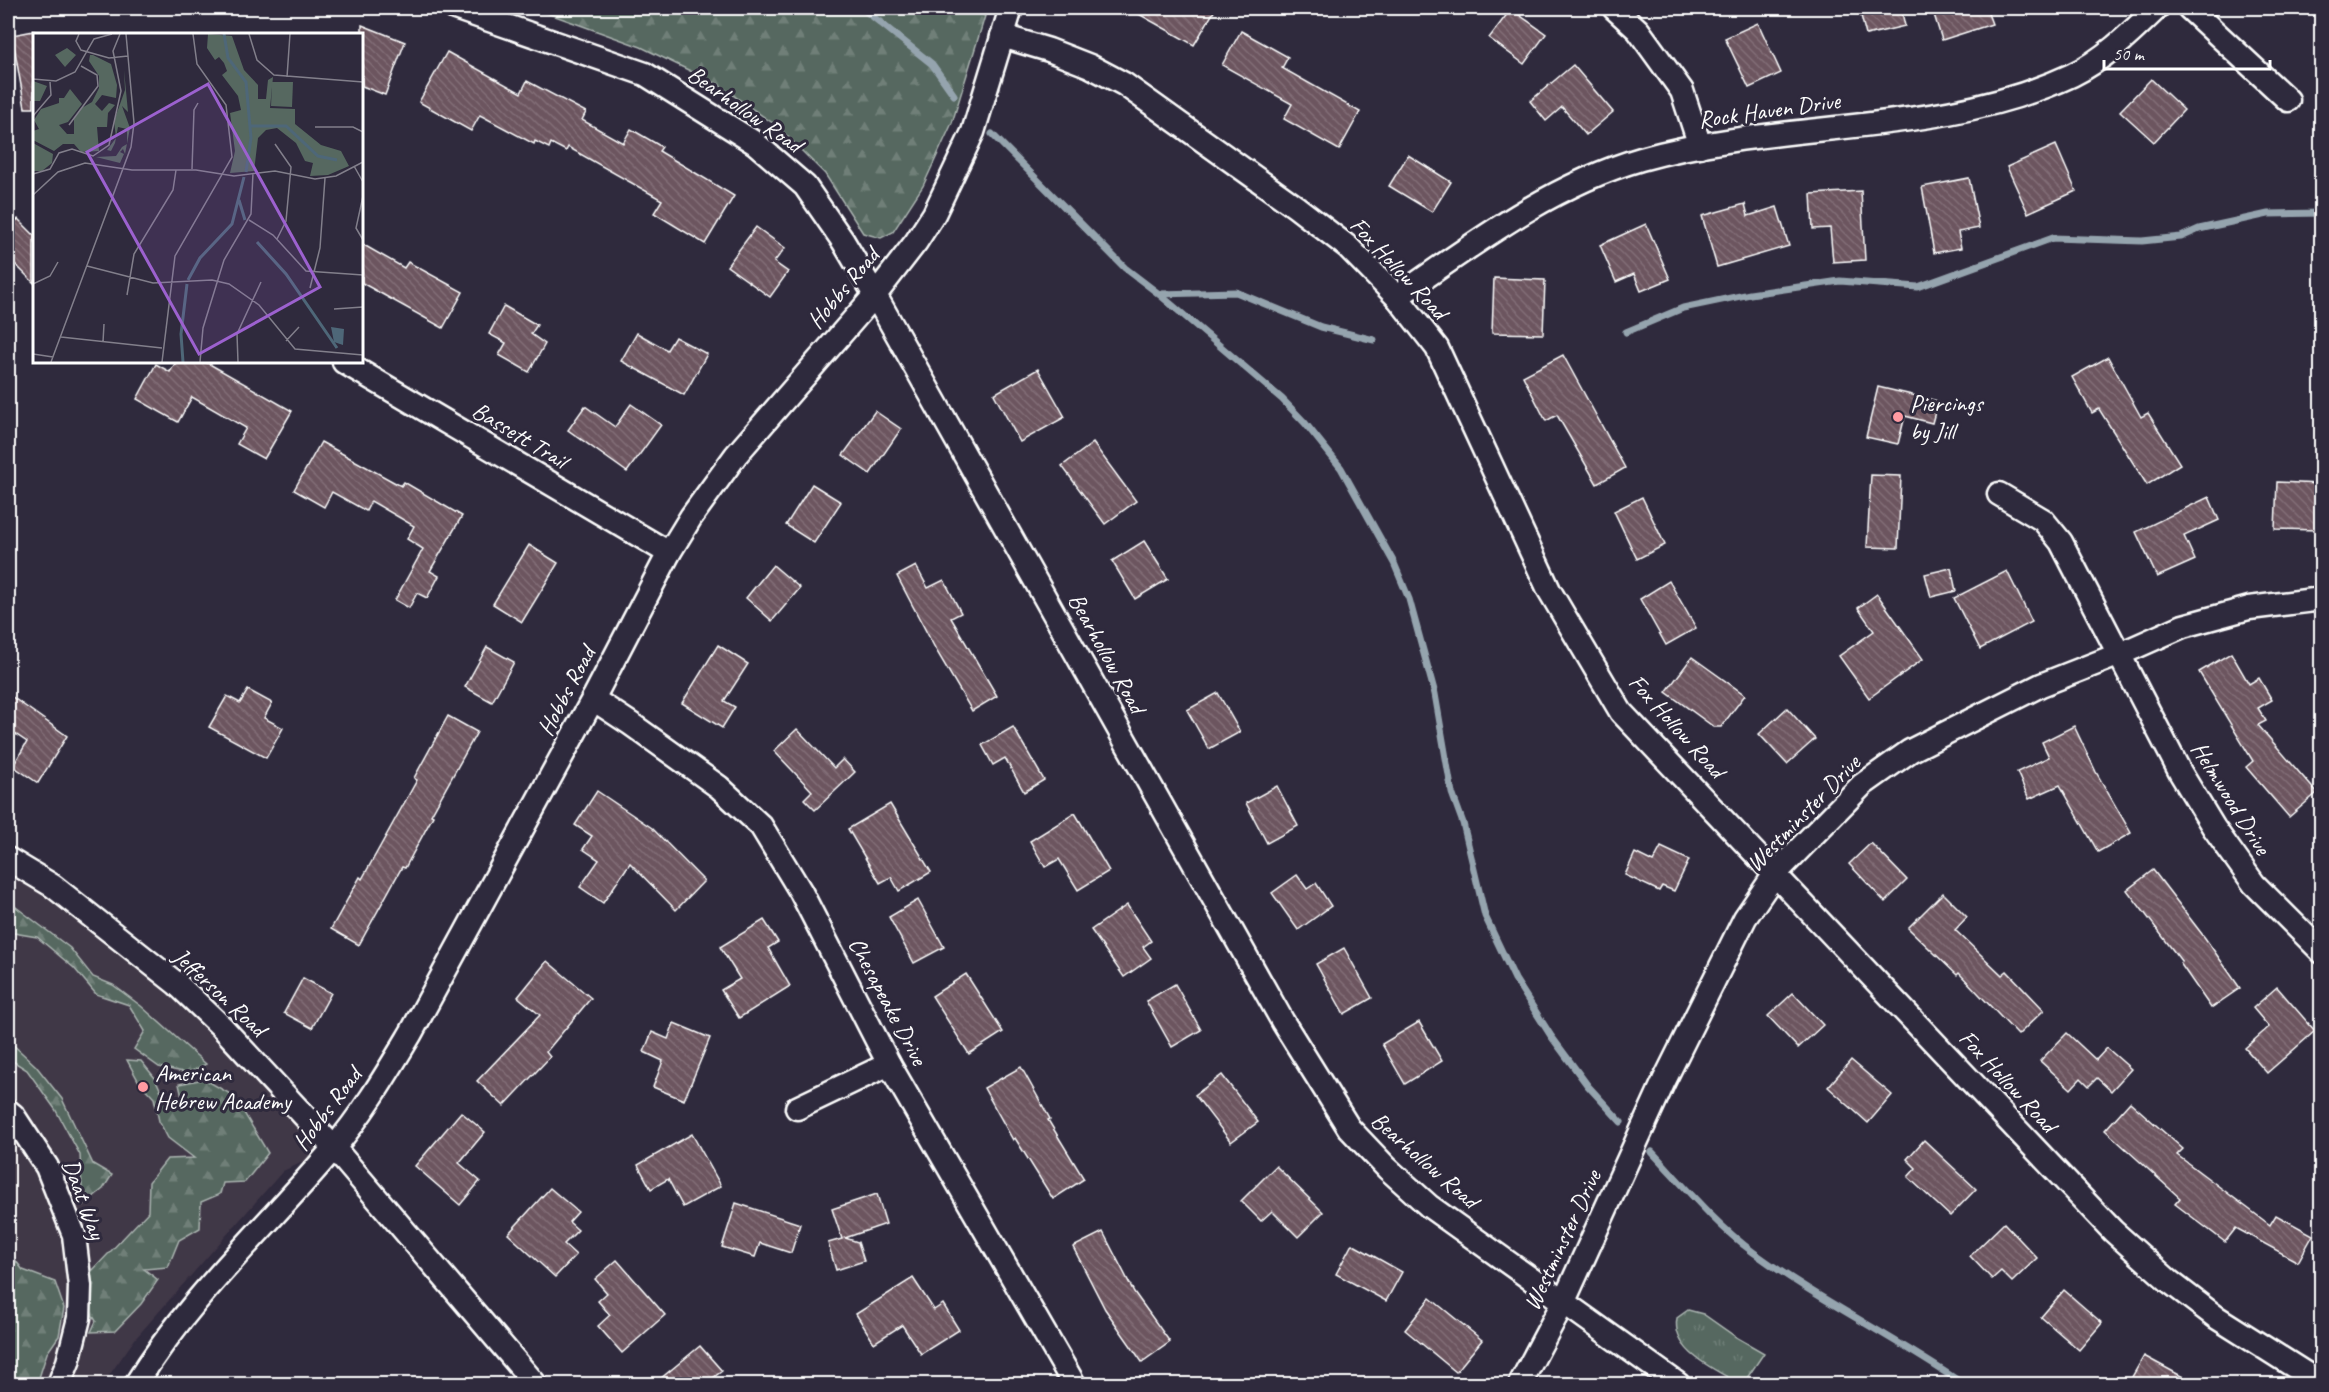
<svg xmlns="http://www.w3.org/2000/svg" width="2329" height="1392" font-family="Caveat,sans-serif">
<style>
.built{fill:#413747}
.forest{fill:url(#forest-firs);stroke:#aab4b0;stroke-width:1.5}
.park{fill:url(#park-tufts);stroke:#aab4b0;stroke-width:1.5}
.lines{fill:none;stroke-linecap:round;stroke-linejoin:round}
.stream{stroke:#95a4ae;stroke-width:7}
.building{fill:url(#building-back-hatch);stroke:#fff;stroke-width:1.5}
.minor-casing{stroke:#fff;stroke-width:27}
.minor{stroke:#2f2a3d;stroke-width:22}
.poi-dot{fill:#ff9aa2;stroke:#2f2a3d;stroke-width:2}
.labels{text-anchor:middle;stroke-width:6;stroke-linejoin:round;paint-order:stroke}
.street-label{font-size:24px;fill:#fff;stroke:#2f2a3d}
.poi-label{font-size:24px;fill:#fff;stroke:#2f2a3d;text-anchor:start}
.inset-river{fill:none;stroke:#4e6778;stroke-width:3}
.inset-road{fill:none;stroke:#827f8b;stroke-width:1.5}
.view{fill:#9c61cf;fill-opacity:0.15;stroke:#9c61cf;stroke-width:3}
.inset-edge{fill:none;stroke:#fff;stroke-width:3}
</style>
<defs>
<pattern id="forest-firs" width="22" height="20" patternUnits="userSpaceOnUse" patternTransform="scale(1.5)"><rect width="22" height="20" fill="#566860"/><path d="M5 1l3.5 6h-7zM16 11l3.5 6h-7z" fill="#6f7f78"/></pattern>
<pattern id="park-tufts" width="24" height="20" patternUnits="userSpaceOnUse" patternTransform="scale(1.5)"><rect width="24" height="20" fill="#566860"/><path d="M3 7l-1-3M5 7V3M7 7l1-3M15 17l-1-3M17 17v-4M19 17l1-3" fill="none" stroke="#6f7f78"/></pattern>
<pattern id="building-back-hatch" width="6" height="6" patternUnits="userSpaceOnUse" patternTransform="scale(1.5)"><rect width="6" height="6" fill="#6c555f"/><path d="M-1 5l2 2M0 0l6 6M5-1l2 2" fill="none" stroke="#826e77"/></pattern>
</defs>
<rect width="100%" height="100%" fill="#2f2a3d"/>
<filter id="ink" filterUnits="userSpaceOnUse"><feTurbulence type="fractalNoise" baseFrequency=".0167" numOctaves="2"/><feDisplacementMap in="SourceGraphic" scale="12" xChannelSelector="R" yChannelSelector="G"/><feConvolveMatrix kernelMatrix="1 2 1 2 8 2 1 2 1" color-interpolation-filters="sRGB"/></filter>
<g filter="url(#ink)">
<path class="built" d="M8,864L177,984L334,1148L283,1171L135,1339L103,1384H8Z"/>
<g class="forest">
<path d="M533,8H972L985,16L952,123L923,186L893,232L881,238L863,233L825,174L777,126L717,84L641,47Z"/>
<path d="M8,901L70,948L93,977L113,985L141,1006L206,1064L188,1073L159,1067L134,1049L145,1031L129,1005L96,994L74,968L37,937L8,932V917L12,916L8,908Z"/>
<path d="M8,1040L36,1066L62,1099L93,1164L112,1175L103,1189L83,1205L80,1155L55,1109L27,1070L8,1058Z"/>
<path d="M127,1060L141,1061L155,1078L165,1100L184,1106L179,1084L204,1079L234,1096L268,1153L245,1182L223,1183L220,1194L201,1202L200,1228L179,1240L168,1267L144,1269L158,1280L141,1304L115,1331L91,1332L96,1321L84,1301L90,1273L148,1212L149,1182L167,1159L194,1158L168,1138L159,1121L154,1098L139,1082Z"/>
<path d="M8,1251L23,1270L55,1282L64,1308L59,1336L47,1353L37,1384H8Z"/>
</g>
<path class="park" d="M1688,1310L1703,1314L1736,1337L1764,1353L1743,1384H1740C1715,1369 1671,1352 1677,1318Z"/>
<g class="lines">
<g class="stream">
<path d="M862,8L932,64L954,95"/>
<path d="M992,134L1125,268L1159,294L1282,399L1305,423L1341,468L1394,563L1409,599L1435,694L1452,793L1463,823L1485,916L1515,979L1551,1036L1588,1086L1621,1122"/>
<path d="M1159,294L1236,292L1321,327L1374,340"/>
<path d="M1626,332L1683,308L1750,294L1840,281L1918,287L2053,238L2142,241L2181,237L2199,229L2268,214L2322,213"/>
<path d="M1652,1152C1684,1186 1715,1224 1753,1252C1820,1301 1895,1337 1963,1384"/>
</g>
</g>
<g class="building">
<path d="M1128,8H1216L1194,45Z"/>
<path d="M1859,8H1901L1905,26L1866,35Z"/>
<path d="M1932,8H1986L1992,24L1942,40Z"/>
<path d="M1511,9L1546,34L1524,64L1489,38Z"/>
<path d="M1758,23L1781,73L1749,88L1725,38Z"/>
<path d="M362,25L405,42L385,95L362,86Z"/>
<path d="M34,31V108H25L12,35Z"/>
<path d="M1241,31L1288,57L1282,68L1360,112L1339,150L1284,119L1292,104L1222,65Z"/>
<path d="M447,52L521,93L527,81L586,112L582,120L623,143L631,129L662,147L659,151L734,196L705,244L654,213L662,200L568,147L566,151L551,143L549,148L535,141L534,144L480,115L471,131L419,102Z"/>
<path d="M1573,65L1613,112L1586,135L1562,107L1546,121L1530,101Z"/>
<path d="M2151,79L2184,110L2154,142L2120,111Z"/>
<path d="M2056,145L2076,191L2028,213L2007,167Z"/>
<path d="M1408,155L1451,182L1432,212L1389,186Z"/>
<path d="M1969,178L1979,228L1958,232L1961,248L1934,253L1922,187Z"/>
<path d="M1861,191L1865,260L1833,262L1830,228L1813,229L1811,194Z"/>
<path d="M1745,204L1748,216L1777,207L1789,246L1717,267L1702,216Z"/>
<path d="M18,219L34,235V283L8,257V230Z"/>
<path d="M1646,224L1670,279L1641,291L1634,274L1616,282L1600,245Z"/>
<path d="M756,227L785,248L774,262L788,272L770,297L727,266Z"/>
<path d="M362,244L404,268L408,262L463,292L443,328L362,283Z"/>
<path d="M1494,278L1545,280L1543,334L1492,333Z"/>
<path d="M504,306L537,325L531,334L545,344L529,372L499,355L506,343L489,334Z"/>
<path d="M637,333L667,350L675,337L707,354L684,395L621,361Z"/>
<path d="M1563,355L1625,468L1597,484L1557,415L1546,421L1523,376Z"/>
<path d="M2108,357L2141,417L2148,413L2180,464L2147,485L2099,409L2092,413L2072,377Z"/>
<path d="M176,362H206L292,411L264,459L237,444L246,428L192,397L178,422L137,399L156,364L170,372Z"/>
<path d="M1038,369L1065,417L1020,442L994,394Z"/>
<path d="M1878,387L1938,401L1932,423L1905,416L1898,444L1866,437Z"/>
<path d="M631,404L661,425L627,472L568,430L585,406L615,427Z"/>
<path d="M875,411L901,429L870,474L843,455Z"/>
<path d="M321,442L401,486L404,482L462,516L430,571L439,576L427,598L417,593L409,608L395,600L423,549L407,539L414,526L371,501L366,511L332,492L324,507L294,490Z"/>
<path d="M1093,443L1136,501L1105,524L1062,466Z"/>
<path d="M1871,475L1901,476L1898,548L1867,547Z"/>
<path d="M2277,482L2319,484L2317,530L2275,529Z"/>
<path d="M812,484L841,502L814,543L786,525Z"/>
<path d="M1642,497L1665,545L1637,559L1614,511Z"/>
<path d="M2209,497L2219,520L2184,536L2195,560L2157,577L2136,532Z"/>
<path d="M1144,541L1168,579L1135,599L1112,561Z"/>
<path d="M529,545L558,563L522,622L493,604Z"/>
<path d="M773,565L800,588L772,621L746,598Z"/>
<path d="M916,566L928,588L944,580L961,613L951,618L997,696L972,711L936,650L897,576Z"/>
<path d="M1951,568L1956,591L1931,597L1925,574Z"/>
<path d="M2007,571L2032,622L1980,649L1954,598Z"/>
<path d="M1669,581L1696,628L1666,645L1640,599Z"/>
<path d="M1877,594L1923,659L1869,698L1839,656L1874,631L1858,608Z"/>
<path d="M718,645L748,664L724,701L735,707L722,728L682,703Z"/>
<path d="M487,647L514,662L492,702L465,687Z"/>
<path d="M2231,653L2249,684L2259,678L2272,700L2258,708L2266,721L2258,725L2317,793L2289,817L2246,767L2253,761L2199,672Z"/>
<path d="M1692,657L1745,695L1721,727H1714L1666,692Z"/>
<path d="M248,690L272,703L264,718L283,728L266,758L209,727L227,696L240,703Z"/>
<path d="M1218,693L1240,732L1209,749L1187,710Z"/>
<path d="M8,694L67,736L38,783L13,766L27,742L8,729Z"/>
<path d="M1787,708L1815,739L1787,764L1759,734Z"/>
<path d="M448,716L477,732L431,815L433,816L405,868L402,867L359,945L331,929L360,877L362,879L417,780L414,778Z"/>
<path d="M2074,726L2096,772L2131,833L2098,852L2060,785L2029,799L2017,772L2049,757L2042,742Z"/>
<path d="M1013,727L1044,780L1024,792L1005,758L993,765L982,745Z"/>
<path d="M797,729L834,768L843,759L855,772L815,810L804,799L812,791L774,751Z"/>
<path d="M1277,786L1298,826L1267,843L1246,803Z"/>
<path d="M597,791L652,828L704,881L676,910L630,863L603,903L580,887L599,860L583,849L592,836L575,825Z"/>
<path d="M890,804L931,872L899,891L891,877L880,883L848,829Z"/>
<path d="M1075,813L1109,871L1078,890L1059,859L1045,867L1030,841Z"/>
<path d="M1871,843L1907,880L1885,902L1849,864Z"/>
<path d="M1661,847L1689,860L1674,891L1662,886L1659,891L1625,875L1635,853L1653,862Z"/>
<path d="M2153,870L2205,938L2240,988L2211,1008L2180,963L2182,962L2127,890Z"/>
<path d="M1297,875L1307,889L1316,883L1331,906L1298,930L1272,893Z"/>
<path d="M1943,893L1967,917L1955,930L2002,975L2007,971L2044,1010L2018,1035L1959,973L1957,975L1908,928Z"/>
<path d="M918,900L944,947L914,963L889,917Z"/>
<path d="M1127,905L1151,941L1143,947L1151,958L1124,977L1091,930Z"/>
<path d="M764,920L778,942L768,948L790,986L739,1018L721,990L740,979L720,947Z"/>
<path d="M1344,948L1372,998L1344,1014L1316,964Z"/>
<path d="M547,961L591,998L546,1052L550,1057L504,1106L477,1081L540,1015L518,997Z"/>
<path d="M966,974L1003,1032L969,1054L932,996Z"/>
<path d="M303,978L331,993L312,1028L284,1013Z"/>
<path d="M1175,984L1201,1030L1172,1047L1146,1001Z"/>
<path d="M2277,987L2315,1031L2267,1073L2245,1048L2269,1027L2253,1008Z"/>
<path d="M1793,993L1823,1025L1798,1048L1768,1016Z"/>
<path d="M1419,1022L1442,1061L1405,1084L1382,1044Z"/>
<path d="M674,1023L710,1038L684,1100L653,1087L663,1061L644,1052L652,1032L668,1039Z"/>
<path d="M2067,1033L2096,1060L2107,1048L2131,1069L2111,1091L2097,1078L2089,1086L2081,1078L2071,1089L2040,1061Z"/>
<path d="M1851,1060L1892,1095L1868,1123L1828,1087Z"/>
<path d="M1021,1067L1050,1119L1048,1120L1084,1179L1053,1199L1015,1138L1013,1140L984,1088Z"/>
<path d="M1222,1075L1258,1122L1231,1142L1195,1095Z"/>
<path d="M2130,1102L2183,1149L2177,1155L2270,1225L2276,1215L2313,1235L2298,1262L2236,1228L2225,1242L2175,1204L2180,1198L2105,1130Z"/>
<path d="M461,1112L485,1132L459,1163L480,1181L460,1205L415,1166Z"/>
<path d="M692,1134L721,1186L683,1207L668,1179L651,1189L638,1165Z"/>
<path d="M1924,1140L1976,1189L1950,1216L1908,1177L1916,1168L1907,1159Z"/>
<path d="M1276,1166L1323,1212L1298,1237L1272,1211L1261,1221L1241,1201Z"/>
<path d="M550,1188L578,1212L569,1222L578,1230L564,1244L576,1255L555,1277L508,1234Z"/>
<path d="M877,1194L886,1224L845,1238L858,1242L864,1261L836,1270L828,1243L842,1239L832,1209Z"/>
<path d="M736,1203L800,1224L791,1253L760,1243L755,1257L722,1247Z"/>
<path d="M2004,1223L2037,1258L2012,1282L2001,1271L1992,1279L1970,1256Z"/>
<path d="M1103,1232L1134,1292L1170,1342L1142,1362L1105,1309L1073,1247Z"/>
<path d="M1352,1244L1402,1272L1386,1301L1336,1274Z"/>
<path d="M617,1260L665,1315L622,1353L598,1326L610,1315L598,1301L607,1293L595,1279Z"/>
<path d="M913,1278L934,1310L943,1304L959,1330L921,1354L902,1325L874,1343L856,1314Z"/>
<path d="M2064,1290L2102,1323L2079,1350L2041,1317Z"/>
<path d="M1430,1298L1482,1340L1456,1372L1405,1330Z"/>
<path d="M700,1346L722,1371L705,1384H654Z"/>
<path d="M2144,1356L2196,1384H2128Z"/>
</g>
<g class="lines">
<g class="minor-casing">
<g id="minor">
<path d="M455,8L645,74L755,143L805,186L843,241L875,295L1283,1022L1349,1128L1387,1168L1429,1206L1678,1384"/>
<path d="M1614,8L1638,30L1682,91L1700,146"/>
<path d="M2189,8L2288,100"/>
<path d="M1002,36L1049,50L1090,66L1124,84L1296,207L1348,247L1397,297L1437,348L1549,590L1621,712L2113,1231L2169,1281L2216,1317L2322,1384"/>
<path d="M1397,297C1472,245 1551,185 1641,159C1781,119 1937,138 2072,75C2105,59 2131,33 2157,8"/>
<path d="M344,362L669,553"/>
<path d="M1999,494L2043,520L2061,542L2180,772L2214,828L2254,884L2322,952"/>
<path d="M593,699L631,724L719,787L761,826L801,892L889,1064L1074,1384"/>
<path d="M8,859L53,886L177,984L222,1027L334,1148L535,1384"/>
<path d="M797,1108L889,1064"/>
<path d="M8,1111L13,1115L47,1167L74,1235L80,1286L79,1318L68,1362L59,1384"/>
<path d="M136,1384C189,1297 266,1228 332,1150C363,1114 387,1073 411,1033L593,699L669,553L691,517L736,455L875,295L916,242L934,214L973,132L1011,8"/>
<path d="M1520,1384L1564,1301L1664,1081L1745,918L1775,874L1862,785L1910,751L2041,685L2120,654L2183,626L2249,608L2322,599"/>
</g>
</g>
<use href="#minor" class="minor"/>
</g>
</g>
<g class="poi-dot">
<circle cx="1898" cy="417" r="6"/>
<circle cx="143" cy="1087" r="6"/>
</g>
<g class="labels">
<g class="street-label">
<text transform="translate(745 109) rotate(35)" y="8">Bearhollow Road</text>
<text transform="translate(1769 110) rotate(-8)" y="8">Rock Haven Drive</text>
<text transform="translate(1399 268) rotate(47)" y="8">Fox Hollow Road</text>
<text transform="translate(843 288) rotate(-50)" y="8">Hobbs Road</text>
<text transform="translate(520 435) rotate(31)" y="8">Bassett Trail</text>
<text transform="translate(1107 653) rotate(61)" y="8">Bearhollow Road</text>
<text transform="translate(566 691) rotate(-62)" y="8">Hobbs Road</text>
<text transform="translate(1677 726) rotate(48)" y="8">Fox Hollow Road</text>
<text transform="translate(2231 798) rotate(58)" y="8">Helmwood Drive</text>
<text transform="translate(1803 813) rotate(-46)" y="8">Westminster Drive</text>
<text transform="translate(220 992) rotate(43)" y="8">Jefferson Road</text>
<text transform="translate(888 1001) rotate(62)" y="8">Chesapeake Drive</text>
<text transform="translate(2008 1081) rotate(47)" y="8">Fox Hollow Road</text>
<text transform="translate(327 1109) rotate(-53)" y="8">Hobbs Road</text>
<text transform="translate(1425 1160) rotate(41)" y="8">Bearhollow Road</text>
<text transform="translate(84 1199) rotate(70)" y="8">Daat Way</text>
<text transform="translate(1562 1240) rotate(-65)" y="8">Westminster Drive</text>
</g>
<g class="poi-label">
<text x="1910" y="411">Piercings<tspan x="1910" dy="28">by Jill</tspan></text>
<text x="155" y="1081">American<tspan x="155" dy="28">Hebrew Academy</tspan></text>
</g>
</g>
<g transform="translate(33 33)">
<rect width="330" height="330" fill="#2f2a3d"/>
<path d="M175,1L199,3L211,37L225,52V66H233L235,47L240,44L237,75L262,76V91L288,112L308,118L316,133L295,142L277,143L280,130L272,128L263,110L244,95L233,97L225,105L221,138L197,140L202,118L197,80L208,77L205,63L189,42L194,38L191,30L186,24L182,27L174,15ZM34,15L43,22L32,34L22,22ZM60,22L78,31L84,52L83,65L69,62L62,71L69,78L76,70L82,72L75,80L74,94H64L66,118L48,119L41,111H30L21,118L0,107V98L6,96L1,87L8,76L26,70V65H31L37,56L49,71L35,89L26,92L34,101H41V86L47,76L59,69L66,55V43L56,28L57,22ZM91,37L95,79L89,73L97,95L92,121L90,116L87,119L91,121L87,130L63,124L83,123L89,114L94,111V96L85,94L82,110L78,118L74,117L83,105L81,88L92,57ZM0,48L14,53L7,68H0ZM0,110L20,121L19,130L9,138H0Z" fill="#566860"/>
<path d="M239,49H260L259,74L238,73Z" fill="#566860"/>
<path d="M298,294L311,296L310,312L301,309Z" fill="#4e6778"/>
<path class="inset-river" d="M191,1L195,25L213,49L218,105L213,139M218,93H253L285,123L304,127M206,167L212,187M224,209L253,241L304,315M155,247L167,225L199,191L211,144M150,329L148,301L154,251"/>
<path class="inset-road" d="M46,1L43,8L48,17L76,25L95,23M216,1L224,27L241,42L330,49M254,44L257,1M0,46L23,48L42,39L61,6L79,1M0,83L18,62L17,49M36,92L65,53L64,42L48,33M282,94H320L330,99M242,111L258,134L253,188L244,206M321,133L330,149M159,136L161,77L165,70M0,141L17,136L26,120L39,116L60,123L76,112L88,58L80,18L87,1M0,162L25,139L52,130L99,137H163L201,143L242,138L282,146L303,143L330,129M330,163L323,195L330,207M216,187L240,202L273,238L330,242M54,233L120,250L179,247L196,251L226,272L262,316L330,322M0,251L17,243L25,229M277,255L287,215L292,145M94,262L101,221L140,157L143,137M301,276L330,274M28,304L129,315M253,308L266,294M70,309L71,291M0,321L20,324M18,329L98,114L101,90L93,1M129,329L142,223L199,124L193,72L164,31L160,1M167,329L170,295L191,227L218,181L220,140M205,329L204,301L228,249"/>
<path class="view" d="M175,51L287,254L166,321L54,119Z"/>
<rect width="330" height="330" class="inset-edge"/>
</g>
<rect width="2329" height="1392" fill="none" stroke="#2f2a3d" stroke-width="30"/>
<rect x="15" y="15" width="2299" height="1362" fill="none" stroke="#fff" stroke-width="2" filter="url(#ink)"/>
<path d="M2104 60v9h166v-9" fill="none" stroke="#ffffff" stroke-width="3"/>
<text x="2113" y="60" font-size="18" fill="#ffffff" stroke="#2f2a3d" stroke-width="4.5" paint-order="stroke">50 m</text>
</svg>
